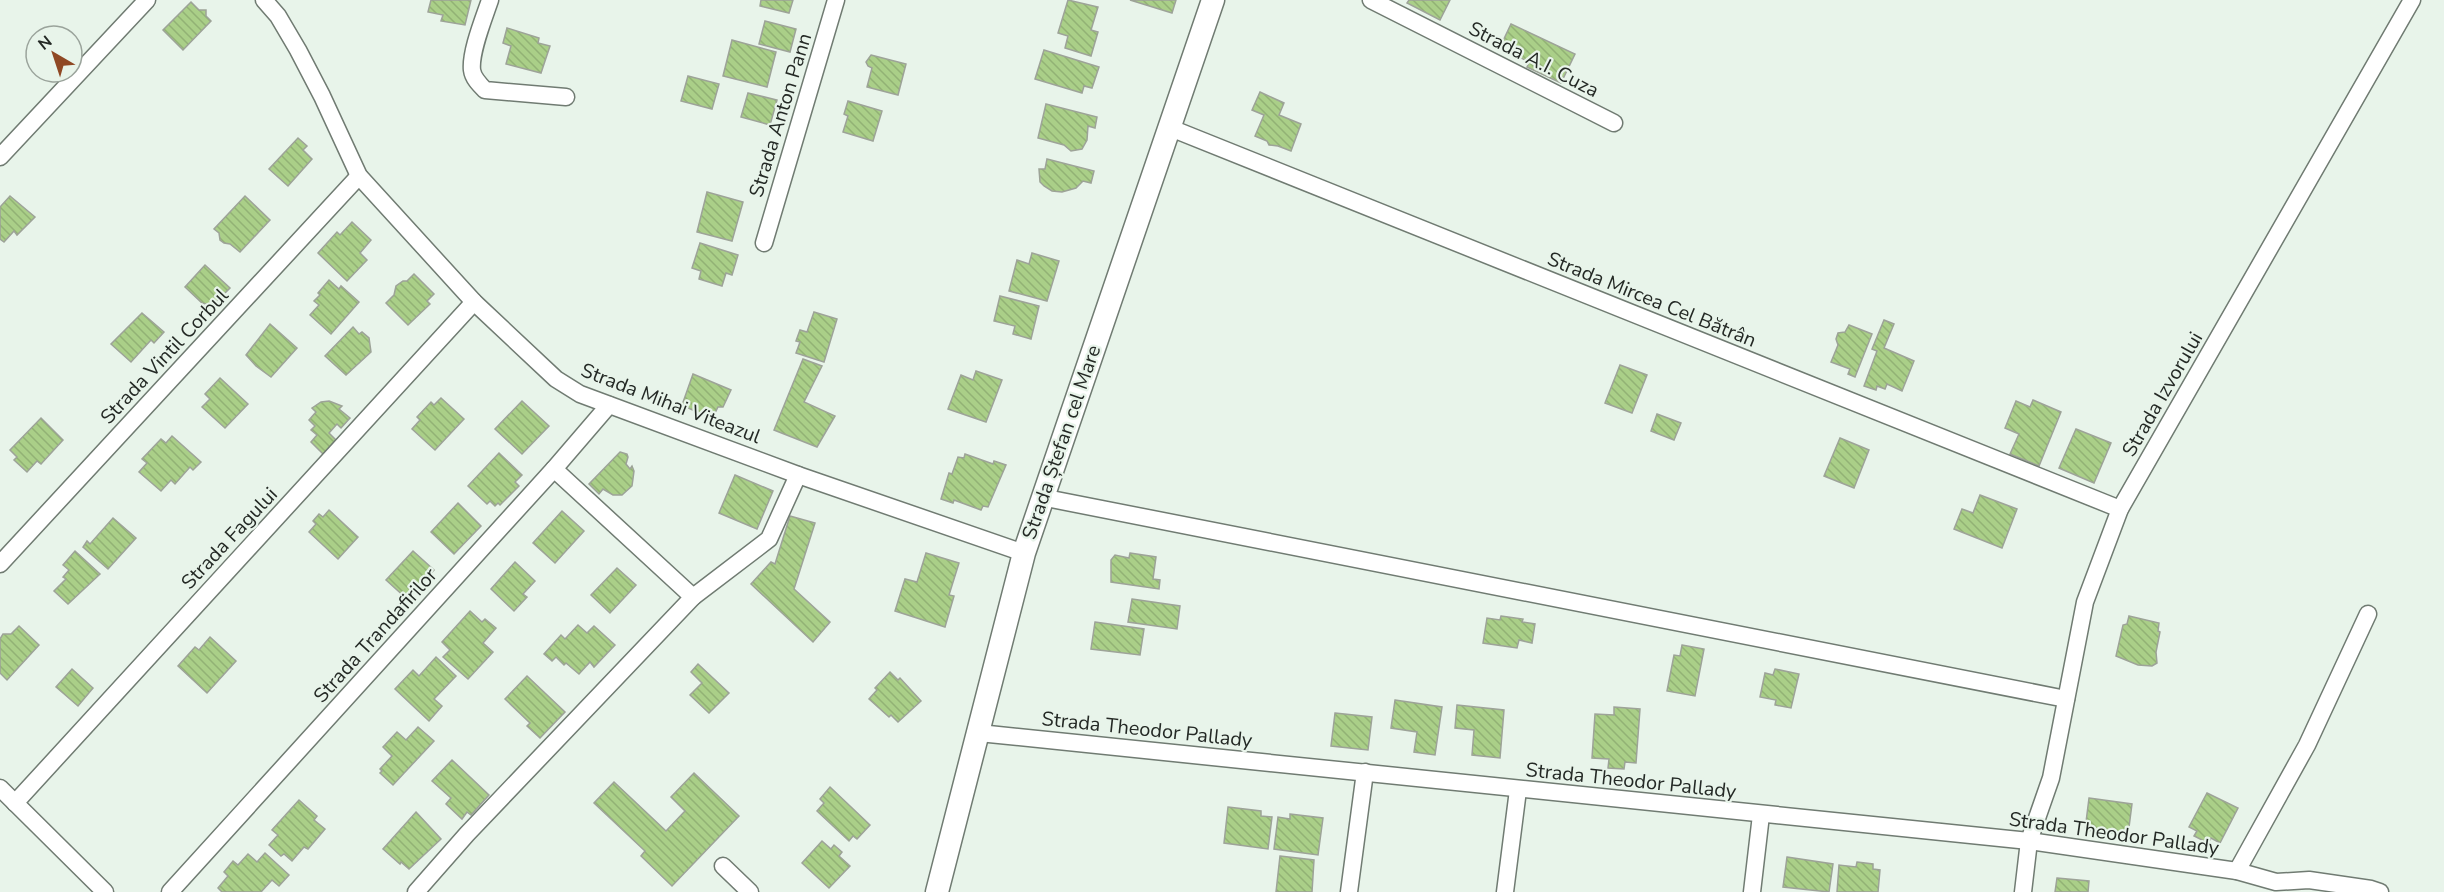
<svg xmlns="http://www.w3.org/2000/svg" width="2444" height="892" font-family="'Nunito Sans',sans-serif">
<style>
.building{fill:url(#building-back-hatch);stroke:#9da398;stroke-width:1.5}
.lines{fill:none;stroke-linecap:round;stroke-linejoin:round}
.street-casing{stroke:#707b72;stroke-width:19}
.secondary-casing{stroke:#707b72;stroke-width:25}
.street{stroke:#fff;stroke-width:16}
.secondary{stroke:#fff;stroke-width:22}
.labels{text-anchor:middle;stroke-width:4.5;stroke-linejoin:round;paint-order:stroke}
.street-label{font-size:20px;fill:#242925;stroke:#e8f4ea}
</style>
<defs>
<pattern id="building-back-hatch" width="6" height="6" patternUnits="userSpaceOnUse" patternTransform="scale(1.5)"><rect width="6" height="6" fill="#aacf88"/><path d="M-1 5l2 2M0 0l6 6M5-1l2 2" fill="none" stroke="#92b275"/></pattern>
</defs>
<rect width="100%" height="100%" fill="#e8f4ea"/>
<g class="building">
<path d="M431,0H471L465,25L441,21L443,15L428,12Z"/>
<path d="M761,0H793L789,13L760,6Z"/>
<path d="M1068,0L1098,7L1091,30L1098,32L1091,56L1065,48L1068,36L1058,33Z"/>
<path d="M1130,0H1176L1172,13Z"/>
<path d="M1409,0H1450L1440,20L1407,3Z"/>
<path d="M191,2L199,10H206V16L211,21L183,50L163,30Z"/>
<path d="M765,21L796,29L790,52L759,44Z"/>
<path d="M1511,24L1575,54L1561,83L1527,67L1529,62L1511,53L1514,46L1503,41Z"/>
<path d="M507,28L539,38L538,43L550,46L541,73L506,64L511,46L503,43Z"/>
<path d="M732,40L776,52L767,87L723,76Z"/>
<path d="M1044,50L1099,67L1092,88L1084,86L1082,93L1035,79Z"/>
<path d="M871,55L906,64L898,95L867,87L872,68L868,66L866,62Z"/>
<path d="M688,76L719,84L712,109L681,101Z"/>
<path d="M1260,92L1284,103L1279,115L1301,124L1291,151L1278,146L1269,145L1267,141L1255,136L1264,115L1252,110Z"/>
<path d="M748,93L777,100L770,125L741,117Z"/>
<path d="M848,101L882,111L873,141L843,132L848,116L844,114Z"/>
<path d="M1046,104L1097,117L1095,128L1088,126L1087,140L1082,149L1071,151L1064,145L1038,138Z"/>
<path d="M298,138L307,146L303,150L312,159L288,186L269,169Z"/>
<path d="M1047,159L1094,171L1091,183L1083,181L1076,188L1062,192L1052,191L1044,186L1040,182L1039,169H1045Z"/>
<path d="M707,192L743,202L732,241L697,232Z"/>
<path d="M10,196L35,217L17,235L14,231L4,242L0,239V207Z"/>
<path d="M245,196L270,220L240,252L230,244L224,243L220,240L219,233L214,229Z"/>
<path d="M352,222L371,240L360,253L367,260L347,281L318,253L337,232L340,235Z"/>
<path d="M700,243L738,255L732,275L726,273L722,286L699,279L701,271L692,268Z"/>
<path d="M1032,253L1059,261L1047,301L1009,291L1017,260L1029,264Z"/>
<path d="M205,265L230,288L217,301L210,305L202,303L185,287Z"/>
<path d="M414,274L434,294L427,301L430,304L408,325L386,303L394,295L396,286L403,281H407Z"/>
<path d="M329,280L339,289L341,286L359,302L331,334L310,315L319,305L314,301L320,295L318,293Z"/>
<path d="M1000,296L1039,306L1031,339L1013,334L1015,326L994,321Z"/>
<path d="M814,312L837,319L824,362L796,353L800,342L796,341L800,330L807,332Z"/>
<path d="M142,313L164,332L154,343L151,340L131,362L111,344Z"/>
<path d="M1884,320L1894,324L1884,348L1914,361L1902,391L1887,384L1885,389L1877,386L1876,390L1864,386L1877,351L1872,349Z"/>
<path d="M270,324L297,348L271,377L256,366L246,355Z"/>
<path d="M1849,325L1872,334L1855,377L1848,374L1850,369L1831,362L1838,345L1836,339L1838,333L1845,332Z"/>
<path d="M353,327L359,334L362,332L369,338L371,352L346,375L325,356Z"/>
<path d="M803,359L822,366L804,402L835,416L817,447L774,430Z"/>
<path d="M1620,365L1647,375L1632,413L1605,403Z"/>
<path d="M976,371L1002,380L986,422L948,409L961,375L973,380Z"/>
<path d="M693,374L731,390L723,407H718L712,419L682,405Z"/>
<path d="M220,378L248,404L225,428L202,407L210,399L205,394Z"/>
<path d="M441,398L464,419L435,450L412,429L420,420L417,417L431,402L434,405Z"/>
<path d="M2033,400L2061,412L2039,466L2010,454L2019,434L2005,428L2016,401L2030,407Z"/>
<path d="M329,401L342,406L339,409L350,418L341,428L337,424L329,433L336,440L323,454L311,442L317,435L311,430L315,426L309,420L316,412L312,408L321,402Z"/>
<path d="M522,401L549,426L522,454L495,429Z"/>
<path d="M1657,414L1681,423L1674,440L1651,431Z"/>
<path d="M41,418L63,440L41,464L37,461L27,472L14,460L17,457L10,450Z"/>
<path d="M2076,429L2111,443L2094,483L2059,468Z"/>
<path d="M172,436L201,462L193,470L190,467L175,484L171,480L161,491L139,472L147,463L142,459L161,439L166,443Z"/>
<path d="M1840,438L1869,450L1854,488L1824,476Z"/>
<path d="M620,452L627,454L628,457L626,464L630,469L632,466L634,471L632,486L622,495H613L603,489L599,494L589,484Z"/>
<path d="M499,453L522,475L515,482L519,486L500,505L498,503L495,506L490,501L487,504L468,486Z"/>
<path d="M965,454L993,464L994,461L1006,465L988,507L983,506L981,510L954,500L953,503L941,499L949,473L952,474L958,457L964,458Z"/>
<path d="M735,475L773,491L757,529L719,513Z"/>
<path d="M1980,495L2017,509L2002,548L1954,529L1962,509L1973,513Z"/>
<path d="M458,503L481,526L454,554L431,532Z"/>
<path d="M329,510L358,537L338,559L309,532L316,524L313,521L319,514L323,517Z"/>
<path d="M562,511L584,531L555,563L533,543Z"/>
<path d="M790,516L815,523L794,589L830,622L813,642L751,584L771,562L775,564Z"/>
<path d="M113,518L136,538L108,569L83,547L87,541L90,544Z"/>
<path d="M75,551L100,574L68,604L54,591L66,579L63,577L69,570L63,565Z"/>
<path d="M413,551L434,570L407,599L386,580Z"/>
<path d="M926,553L959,563L949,595L954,596L945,627L895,611L905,579L917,582Z"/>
<path d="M1130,553L1156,557L1153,579L1160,580L1159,589L1111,582V560L1115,555L1129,558Z"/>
<path d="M515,562L535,581L523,594L527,597L514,611L491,589Z"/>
<path d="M617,568L636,585L610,613L591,595Z"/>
<path d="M1132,599L1180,606L1177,629L1128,622Z"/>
<path d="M470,611L482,622L485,619L496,628L483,643L493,652L468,679L443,657L450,650L442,642Z"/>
<path d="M1501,616L1523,619L1522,622L1535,624L1532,643L1519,640L1517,648L1483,643L1487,618L1500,620Z"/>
<path d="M2129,616L2159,623L2158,631L2160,632L2156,652L2157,663L2152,666L2138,665L2116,656L2123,625L2127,624Z"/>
<path d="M1095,622L1144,629L1140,655L1091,649Z"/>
<path d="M578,625L587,633L594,626L615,645L594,667L590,662L579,674L566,663L564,665L556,657L552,661L544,654L561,635L565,639Z"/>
<path d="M19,626L39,645L7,680L0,673V639L3,634H11Z"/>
<path d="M210,637L236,661L207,693L178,666L195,647L199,650Z"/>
<path d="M1682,645L1704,649L1695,696L1667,691L1674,655L1680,656Z"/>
<path d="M436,657L456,676L434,699L442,706L429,721L395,689L413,670L419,676Z"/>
<path d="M698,664L729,693L709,713L690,695L702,683L691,672Z"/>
<path d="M72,669L93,688L78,706L56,687Z"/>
<path d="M1775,669L1799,674L1791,708L1775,705L1776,700L1760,697L1765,673L1773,675Z"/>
<path d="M890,672L898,680L900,678L921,701L898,722L891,715L889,717L869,699L877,690L875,688Z"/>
<path d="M527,676L565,712L540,738L527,726L530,723L505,699Z"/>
<path d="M1395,700L1442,707L1435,755L1414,752L1417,732L1391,728Z"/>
<path d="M1457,705L1504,710L1500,758L1472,755L1474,730L1455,728Z"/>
<path d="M1614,707L1640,709L1636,763L1625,762L1624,769L1608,768L1609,759L1592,758L1595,714L1614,715Z"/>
<path d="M1335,713L1372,717L1368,750L1331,746Z"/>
<path d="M418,727L434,741L393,785L380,773L382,771L380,769L392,756L383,747L397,732L406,740Z"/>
<path d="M452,760L489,795L471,815L467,812L462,819L446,804L451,798L432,781Z"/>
<path d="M694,773L739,816L672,886L641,856L645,851L594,803L614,782L666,831L685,811L671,797Z"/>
<path d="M830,787L870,825L857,839L853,836L849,841L817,811L824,803L820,799Z"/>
<path d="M2207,793L2238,808L2220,843L2211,838L2208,843L2194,836L2197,831L2189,827Z"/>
<path d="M2089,798L2132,804L2128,835L2085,830Z"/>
<path d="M299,800L317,816L314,820L325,829L308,849L304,847L292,861L284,854L281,856L269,845L278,835L272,830Z"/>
<path d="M1228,807L1261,811V816L1272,817L1268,849L1224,843Z"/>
<path d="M416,812L441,839L409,869L401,862L400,864L383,849Z"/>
<path d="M1290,814L1323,818L1318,855L1274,849L1278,817L1290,819Z"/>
<path d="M822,841L831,849L834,845L842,852L839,856L850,866L829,888L802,863Z"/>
<path d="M265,853L289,875L279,886L272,880L261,892H222L218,888L228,876L224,872L233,861L238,865L248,854L257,862Z"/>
<path d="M1280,856L1314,860L1312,892H1276Z"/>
<path d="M1787,857L1833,864L1829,892L1783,887Z"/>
<path d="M1857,862L1873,864V869L1880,870L1878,892H1837L1839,865L1856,867Z"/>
<path d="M2057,878L2089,881L2088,892H2055Z"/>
</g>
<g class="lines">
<g class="street-casing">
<g id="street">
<path d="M264,0L278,16L298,50L322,96L359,176L474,302L556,379L580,394L798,475L1024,553"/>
<path d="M490,0C484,18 470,52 472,70C473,78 479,84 485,90L566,97"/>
<path d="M1371,0L1614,123"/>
<path d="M1168,127L2120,509"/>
<path d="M0,157L147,0"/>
<path d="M764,243L836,0"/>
<path d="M554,469L693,597"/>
<path d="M1041,497L2066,699"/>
<path d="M0,564L359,176"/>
<path d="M979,733L2029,841L2237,871L2276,882L2309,880L2371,889L2380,892"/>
<path d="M0,788L105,892"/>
<path d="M15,803L474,302"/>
<path d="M723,866L750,892"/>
<path d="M2237,871L2307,745L2368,614"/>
<path d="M170,892L554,469L609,405"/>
<path d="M416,892L467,834L693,597L769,539L798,475"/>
<path d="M1349,892L1365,772"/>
<path d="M1505,892L1518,790"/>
<path d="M1752,892L1761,815"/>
<path d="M2023,892L2029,841L2051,778L2085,602L2120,509L2412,0"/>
</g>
</g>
<g class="secondary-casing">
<path id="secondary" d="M937,892L1024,553L1213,0"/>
</g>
<use href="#street" class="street"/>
<use href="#secondary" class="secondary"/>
</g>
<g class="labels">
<g class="street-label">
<text transform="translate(1534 59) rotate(27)" y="7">Strada A.I. Cuza</text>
<text transform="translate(780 115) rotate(-73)" y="7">Strada Anton Pann</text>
<text transform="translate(1652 299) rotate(22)" y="7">Strada Mircea Cel Bătrân</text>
<text transform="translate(164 356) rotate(-47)" y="7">Strada Vintil Corbul</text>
<text transform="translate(2162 394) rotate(-60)" y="7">Strada Izvorului</text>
<text transform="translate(671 403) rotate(21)" y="7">Strada Mihai Viteazul</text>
<text transform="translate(1061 442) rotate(-71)" y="7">Strada Ștefan cel Mare</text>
<text transform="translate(229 538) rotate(-47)" y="7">Strada Fagului</text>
<text transform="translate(375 635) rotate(-48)" y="7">Strada Trandafirilor</text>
<text transform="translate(1147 729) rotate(6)" y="7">Strada Theodor Pallady</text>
<text transform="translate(1631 780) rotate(6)" y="7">Strada Theodor Pallady</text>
<text transform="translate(2114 833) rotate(8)" y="7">Strada Theodor Pallady</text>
</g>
</g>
<g transform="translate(54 54) rotate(321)"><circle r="28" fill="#e8f4ea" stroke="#9aa39b" stroke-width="1.5"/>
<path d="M0-4.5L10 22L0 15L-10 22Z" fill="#8f4824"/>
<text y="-9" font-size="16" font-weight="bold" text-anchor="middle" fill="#242925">N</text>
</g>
</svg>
